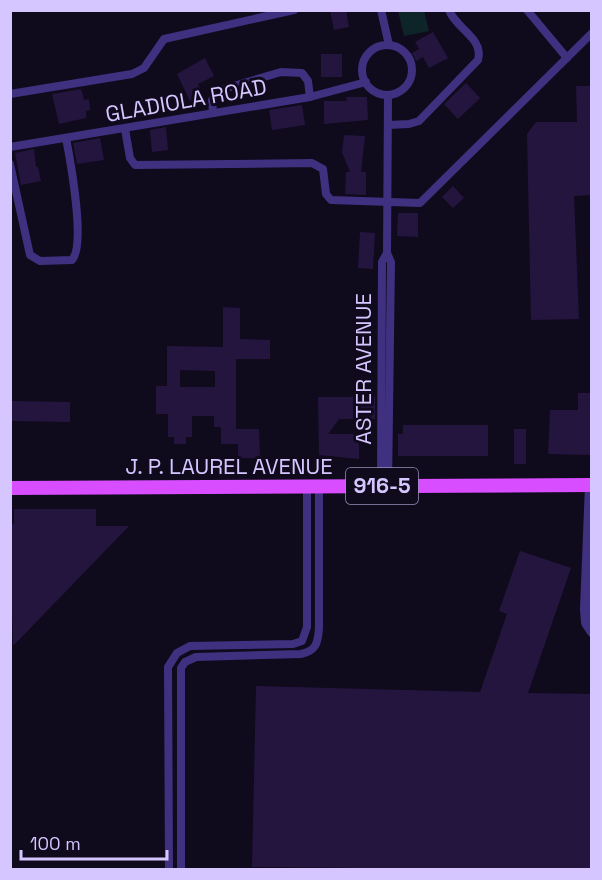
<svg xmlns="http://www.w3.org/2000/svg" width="602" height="880" font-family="'Space Grotesk',sans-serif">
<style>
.green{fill:#0d2528}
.building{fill:#24153f;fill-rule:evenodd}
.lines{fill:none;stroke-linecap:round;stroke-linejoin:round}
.minor{stroke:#403180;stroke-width:8}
.tertiary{stroke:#403180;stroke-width:10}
.primary{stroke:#d74dff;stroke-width:14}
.labels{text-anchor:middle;stroke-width:6;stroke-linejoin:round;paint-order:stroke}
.shield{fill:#100a1d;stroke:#9a8ebb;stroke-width:1.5}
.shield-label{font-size:21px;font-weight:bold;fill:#d5c6ff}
.street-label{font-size:22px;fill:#d5c6ff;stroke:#100a1d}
</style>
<rect width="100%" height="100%" fill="#100a1d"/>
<path class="green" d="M398,11H424L429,31L404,36Z"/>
<g class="building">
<path d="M330,10H346L349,27L334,30Z"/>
<path d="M433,32L448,58L429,68L423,57L416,61L412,53L419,49L415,42Z"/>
<rect x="321" y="54" width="21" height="23"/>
<path d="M205,58L214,76L198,84L203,95L190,101L177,74Z"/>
<path d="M466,83L480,98L458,119L444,104Z"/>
<path d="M576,86H591V195L574,196L579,319L531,320L527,134L536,122H577Z"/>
<path d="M81,89L84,100L89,99L90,110L86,111V118L59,124L52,94Z"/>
<path d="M346,97H367L368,120L324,124V101H347Z"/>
<path d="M302,105L305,125L272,130L269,110Z"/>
<path d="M166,127L168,150L152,152L150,130Z"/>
<path d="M344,135L365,136L361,172H366V195L345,194L346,172H350L342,152Z"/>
<path d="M100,138L104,160L77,164L73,143Z"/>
<path d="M34,149L36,167H38L41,181L21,185L15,153Z"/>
<path d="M453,186L464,198L453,208L442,197Z"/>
<path d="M398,213H418V237L397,236Z"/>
<path d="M360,232L375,233L373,269L358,268Z"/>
<path d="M223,307L240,308V339L270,340V359H236V429H259L260,458H238V444H221V427H214V416H192V437H186V444H174V437H168V414H156V386H167V346L223,347ZM180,370L215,371V387H180Z"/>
<path d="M578,393H591V455L548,454L550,410H578Z"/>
<path d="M318,397H375V419H339L328,434H359V459L319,455Z"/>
<path d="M10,401L70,402V422L10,421Z"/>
<path d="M403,425H488V456H398V434H403Z"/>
<rect x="514" y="429" width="12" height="35"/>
<path d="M14,509H96V526H129L13,646L10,525L14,524Z"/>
<path d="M520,551L571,568L528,693L591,694V870L252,867L256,686L480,692L507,614L499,611Z"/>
</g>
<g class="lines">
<g class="minor">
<path d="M381,10L389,45"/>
<path d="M527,10L567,58"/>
<circle cx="387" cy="70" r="25"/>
<path d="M10,94L132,74L144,68L164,39L294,10"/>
<path d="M213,113L212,100L217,91L281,72L302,73L308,81L310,97"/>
<path d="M388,125L409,124L419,121L478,60C484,38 456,29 449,10"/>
<path d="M125,129L130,158L135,165L312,163L323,169L326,194L331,200L420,203L592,33"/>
<path d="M10,147L310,97L366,82"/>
<path d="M10,164L30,255L40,261L72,260C86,245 70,159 66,138"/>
<path d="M388,485L391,262L387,253L388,95"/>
<path d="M381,486L382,262L387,253"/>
<path d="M169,870L168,667L177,653L190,646L293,644L302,641L307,627V486"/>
<path d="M181,870V668L185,662L196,657L301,654C316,651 318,643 319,628V486"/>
</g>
<path class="tertiary" d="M590,485L585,609L586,623L592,632"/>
<path class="primary" d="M10,488L592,485"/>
</g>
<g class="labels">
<rect class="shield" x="346" y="468" width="72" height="36" rx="4.5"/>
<g class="shield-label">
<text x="382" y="493">916-5</text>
</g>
<g class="street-label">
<text transform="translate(186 100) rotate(-10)" y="8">GLADIOLA ROAD</text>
<text transform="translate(363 369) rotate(-90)" y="8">ASTER AVENUE</text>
<text x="229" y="474">J. P. LAUREL AVENUE</text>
</g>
</g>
<rect width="602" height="880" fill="none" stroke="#d5c6ff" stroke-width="24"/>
<path d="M21 850v9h146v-9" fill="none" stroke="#d5c6ff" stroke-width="3"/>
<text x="30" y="850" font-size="18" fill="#d5c6ff" stroke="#100a1d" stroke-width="4.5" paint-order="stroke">100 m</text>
</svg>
